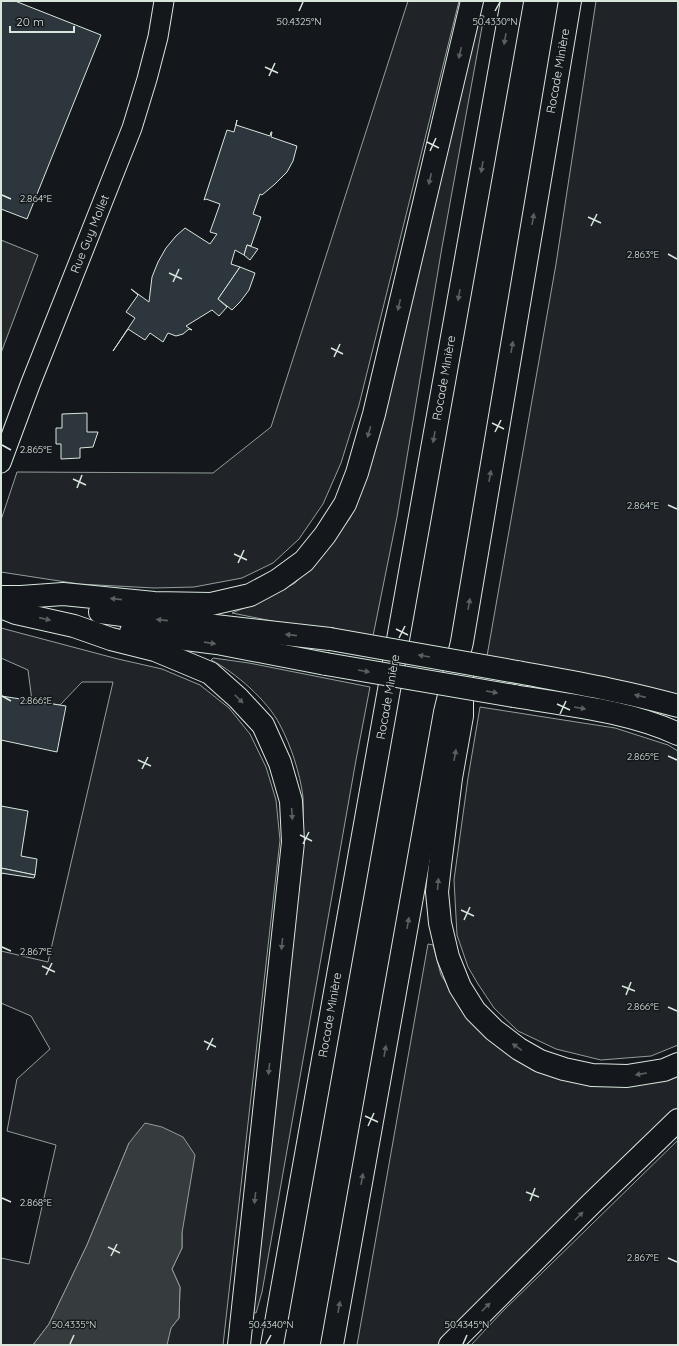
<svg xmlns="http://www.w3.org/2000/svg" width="679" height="1346" font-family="Quicksand,sans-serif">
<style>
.green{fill:#202428;stroke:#939e99}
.parking{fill:#24282b;stroke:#939e99}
.water{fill:#363b3e;stroke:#939e99}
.building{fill:#2c363c;stroke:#d8e6dc}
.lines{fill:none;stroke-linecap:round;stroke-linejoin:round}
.street-casing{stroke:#d8e6dc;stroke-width:21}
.highway-casing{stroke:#d8e6dc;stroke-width:24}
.street{stroke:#14181c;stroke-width:19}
.highway{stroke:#14181c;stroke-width:22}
.highway-bridge-casing{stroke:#d8e6dc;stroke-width:24;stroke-linecap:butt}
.highway-bridge{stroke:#14181c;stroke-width:22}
.oneway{fill:#59605f}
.ticks{fill:none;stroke:#d8e6dc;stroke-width:1.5}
.labels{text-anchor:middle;stroke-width:3;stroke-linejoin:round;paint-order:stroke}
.street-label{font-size:12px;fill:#d8e6dc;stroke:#14181c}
.ticks-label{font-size:10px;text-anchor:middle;fill:#d8e6dc;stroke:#14181c;stroke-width:3;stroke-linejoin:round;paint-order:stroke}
</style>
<rect width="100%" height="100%" fill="#14181c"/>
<g class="green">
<path d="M408,1H459L359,405L341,463L323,504L299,539L273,563L242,578L194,587L154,588L79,584L1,572V520L17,472L213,473L271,427Z"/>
<path d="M596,1H678V699L487,656L556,264Z"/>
<path d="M479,15L484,16L442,247L397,517L373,636L282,623L232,613L263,600L295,583L319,559L350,518L366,480Z"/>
<path d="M1,628L118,659L162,669L200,685L229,708L250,734L266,767L276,800L280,840L223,1345H167L166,1344L171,1328L179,1318L180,1287L172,1269L182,1248V1233L129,1143L87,1245L49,1324L33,1345H1V1258L29,1264L56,1145L7,1131L17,1079L50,1049L31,1016L1,1003V951L48,962L113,682H82L60,705L32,701L28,670L1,658Z"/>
<path d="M213,658L249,663L370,687L356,760L262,1292L256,1313L249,1312L302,849C302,832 304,814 303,797C300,773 291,746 280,725C268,701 235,672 211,660Z"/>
<path d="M480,707L615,728L668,745L678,751V1045L651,1056L601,1060L556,1049L518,1031L494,1008L478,984L468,967L457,935L454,880L468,778Z"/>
<path d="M428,944L433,945L441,975L470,1020L528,1065L678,1072V1109L460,1323L441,1345H357Z"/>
<path d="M678,1140V1345H471L503,1311Z"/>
</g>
<path class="parking" d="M1,240L38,255L1,353Z"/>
<path class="water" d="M145,1123L162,1127L183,1137L195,1155L182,1233V1248L172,1269L180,1287L179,1318L171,1328L167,1345H33L49,1324L87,1245L129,1143Z"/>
<g class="building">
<path d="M1,1H15L101,35L27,219L1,209Z"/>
<path d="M237,120L236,125L270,136L271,132H272L271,137L297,146L293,161L287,172L275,184L262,195L260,194L253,214L261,217L251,246L247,245L244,255L235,250L231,264L240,267L218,299L227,307L219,316L212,310L186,326L192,330L189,329L183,334L176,336L168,333L163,342L150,333L145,340L128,329L113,351L135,318L126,312L138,295L131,289L149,302L152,277L158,262L166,248L176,236L185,228L210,244L217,234L210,232L220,204L206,199L204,200L227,130L234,132Z"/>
<path d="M247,245L258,249L250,260L244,255Z"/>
<path d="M240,267L255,273L249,290L240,302L232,310L218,299Z"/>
<path d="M87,413V432H98L93,447L80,448V458L61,459V444H56V428H62V414Z"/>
<path d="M1,696L66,706L57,752L1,740Z"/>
<path d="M1,806L28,811L21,856L37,859L35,875L1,868Z"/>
<path d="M1,868L35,875L34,878L1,873Z"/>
</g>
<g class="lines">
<g class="street-casing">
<path id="street" d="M1,463L30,385L132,128L147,79L158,37L164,1"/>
</g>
<g class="highway-casing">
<g id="highway">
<path d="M1,597H21L63,594L154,603L211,604L250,595L278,580L304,561L325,535L345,504L357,473L374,414L472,1"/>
<path d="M1,607L16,613L74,626L111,639L155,650L210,673L238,698L263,725L280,763L291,801L293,842L239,1345"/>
<path d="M100,612L153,619L330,639"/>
<path d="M131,632L217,643L326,664"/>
<path d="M517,672C571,682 625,691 678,706"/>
<path d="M462,678V716L451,778L440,865L437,892L440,923L448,957L460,987L475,1011L494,1030L519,1049L540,1061L564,1069L592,1075L627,1076L664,1070L678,1064"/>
<path d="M514,696C567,705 629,711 678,734"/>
<path d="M272,1345L512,1"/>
<path d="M332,1345L445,712L462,642L570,1"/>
<path d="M450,1345L592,1203L678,1120"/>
</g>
</g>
<use href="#street" class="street"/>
<use href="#highway" class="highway"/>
<g class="highway-bridge-casing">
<g id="highway-bridge">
<path d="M330,639L517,672"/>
<path d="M326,664L514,696"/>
</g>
</g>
<use href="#highway-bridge" class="highway-bridge"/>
</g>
<defs><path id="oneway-solid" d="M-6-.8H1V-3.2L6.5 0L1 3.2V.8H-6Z"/></defs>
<g class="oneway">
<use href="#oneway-solid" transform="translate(505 39) rotate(100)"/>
<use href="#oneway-solid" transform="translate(460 53) rotate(103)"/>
<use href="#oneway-solid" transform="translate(482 167) rotate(100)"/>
<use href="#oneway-solid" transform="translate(430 179) rotate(103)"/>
<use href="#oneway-solid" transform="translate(533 219) rotate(-80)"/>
<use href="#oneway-solid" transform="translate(459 295) rotate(100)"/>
<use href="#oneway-solid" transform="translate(399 305) rotate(103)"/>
<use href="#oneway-solid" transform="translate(512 347) rotate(-80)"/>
<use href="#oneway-solid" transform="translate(369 432) rotate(106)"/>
<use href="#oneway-solid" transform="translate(434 437) rotate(100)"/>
<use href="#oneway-solid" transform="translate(490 476) rotate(-80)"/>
<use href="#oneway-solid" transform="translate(116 599) rotate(-174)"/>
<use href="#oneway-solid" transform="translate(469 604) rotate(-80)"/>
<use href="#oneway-solid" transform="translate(45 619) rotate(13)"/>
<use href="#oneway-solid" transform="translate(162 620) rotate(-174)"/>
<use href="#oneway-solid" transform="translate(291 635) rotate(-174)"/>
<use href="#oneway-solid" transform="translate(210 643) rotate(8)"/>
<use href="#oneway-solid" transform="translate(424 656) rotate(-170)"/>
<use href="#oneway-solid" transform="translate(364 671) rotate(10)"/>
<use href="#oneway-solid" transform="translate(492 692) rotate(10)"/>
<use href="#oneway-solid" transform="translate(640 696) rotate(-167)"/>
<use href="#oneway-solid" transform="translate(239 699) rotate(45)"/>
<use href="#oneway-solid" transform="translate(580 708) rotate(10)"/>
<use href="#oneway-solid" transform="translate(455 755) rotate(-80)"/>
<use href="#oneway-solid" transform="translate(292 814) rotate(86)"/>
<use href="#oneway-solid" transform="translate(438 884) rotate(-85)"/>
<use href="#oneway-solid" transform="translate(408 923) rotate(-80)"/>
<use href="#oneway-solid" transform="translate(282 944) rotate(96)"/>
<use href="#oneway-solid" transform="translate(517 1047) rotate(-145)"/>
<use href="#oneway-solid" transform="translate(385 1051) rotate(-80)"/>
<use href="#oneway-solid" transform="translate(269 1069) rotate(96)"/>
<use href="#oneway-solid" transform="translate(641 1074) rotate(171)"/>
<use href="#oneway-solid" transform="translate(362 1179) rotate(-80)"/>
<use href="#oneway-solid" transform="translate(255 1198) rotate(96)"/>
<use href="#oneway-solid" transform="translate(579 1216) rotate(-45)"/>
<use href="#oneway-solid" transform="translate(339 1307) rotate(-80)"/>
<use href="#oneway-solid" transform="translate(486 1307) rotate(-45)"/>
</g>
<path class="ticks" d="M299,11L303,2M495,11L500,2M265,67L278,73M269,76L275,63M427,142L439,148M430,151L436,138M2,195L11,199M588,217L601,223M591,226L597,214M668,254L677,259M169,273L182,279M173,282L179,269M331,348L343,354M334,357L340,344M492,423L504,429M495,432L501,420M2,445L11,450M73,479L86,485M77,488L82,475M668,505L677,509M234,554L247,560M238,563L244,550M396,629L408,635M399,638L405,626M2,696L11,701M557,704L570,710M560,714L566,701M668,756L677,760M138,760L151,766M142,769L148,757M300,835L312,841M303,844L309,832M461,910L474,916M464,920L470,907M2,947L11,951M42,966L55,972M46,975L52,963M622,986L635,991M626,995L631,982M668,1007L677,1011M204,1041L216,1047M207,1050L213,1038M365,1116L378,1122M368,1126L374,1113M526,1192L539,1197M2,1198L11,1202M530,1201L535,1188M108,1247L120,1253M111,1256L117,1244M668,1258L677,1262M70,1344L74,1335M266,1344L271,1335M463,1344L467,1335"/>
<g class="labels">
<g class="street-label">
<text transform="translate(558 71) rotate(-80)" y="4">Rocade Minière</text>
<text transform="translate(90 234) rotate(-68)" y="4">Rue Guy Mollet</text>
<text transform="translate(444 378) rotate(-80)" y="4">Rocade Minière</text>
<text transform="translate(388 697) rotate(-80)" y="4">Rocade Minière</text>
<text transform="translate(330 1015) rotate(-80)" y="4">Rocade Minière</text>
</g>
</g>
<g class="ticks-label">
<text x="299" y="25">50.4325°N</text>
<text x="495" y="25">50.4330°N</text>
<text x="36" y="202">2.864°E</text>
<text x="643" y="258">2.863°E</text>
<text x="36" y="453">2.865°E</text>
<text x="643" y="509">2.864°E</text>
<text x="36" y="704">2.866°E</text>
<text x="643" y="760">2.865°E</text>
<text x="36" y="955">2.867°E</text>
<text x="643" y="1010">2.866°E</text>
<text x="36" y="1206">2.868°E</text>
<text x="643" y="1261">2.867°E</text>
<text x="74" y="1328">50.4335°N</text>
<text x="271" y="1328">50.4340°N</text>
<text x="467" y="1328">50.4345°N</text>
</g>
<rect width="679" height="1346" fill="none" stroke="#d8e6dc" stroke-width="4"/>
<path d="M10 26v6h64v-6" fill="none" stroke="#d8e6dc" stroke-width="2"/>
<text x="16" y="26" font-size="12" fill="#d8e6dc" stroke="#14181c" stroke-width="3" paint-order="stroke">20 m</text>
</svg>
